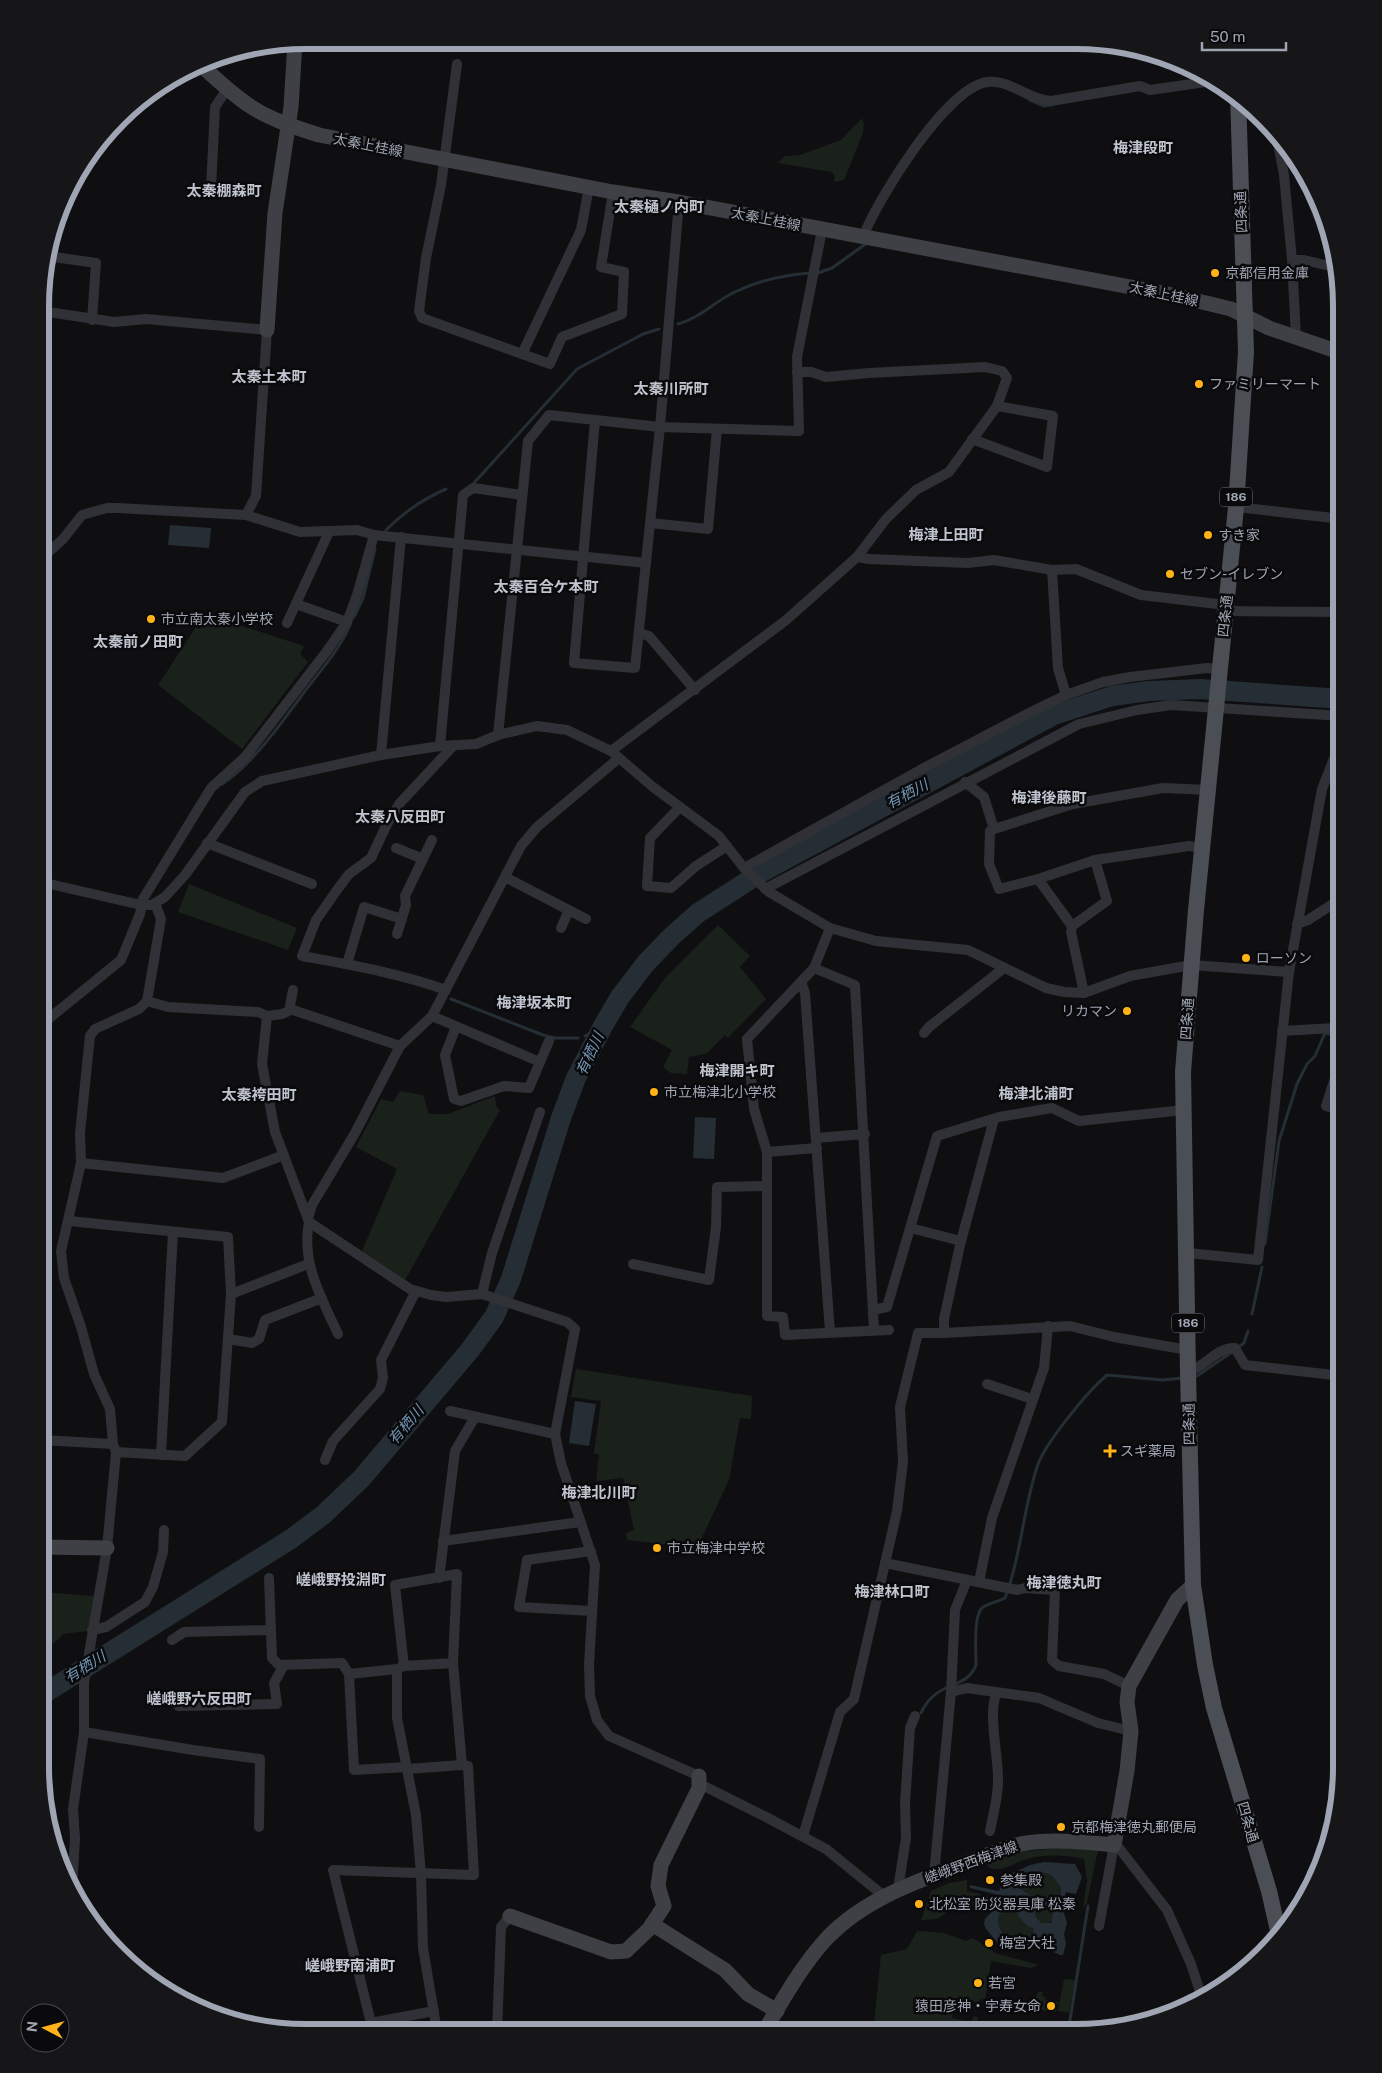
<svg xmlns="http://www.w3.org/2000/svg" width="1382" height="2073" font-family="'Public Sans','Noto Sans JP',sans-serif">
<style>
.green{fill:#19211a}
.water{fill:#252e35;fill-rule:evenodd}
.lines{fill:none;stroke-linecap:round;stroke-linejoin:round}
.stream{stroke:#252e35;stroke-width:3}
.river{stroke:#252e35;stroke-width:20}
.street{stroke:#303136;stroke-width:10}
.secondary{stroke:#3e4046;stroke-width:15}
.primary{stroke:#4c4e55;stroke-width:16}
.poi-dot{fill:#ffb319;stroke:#0a0a0c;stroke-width:2}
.labels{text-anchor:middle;stroke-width:5;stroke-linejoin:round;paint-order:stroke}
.shield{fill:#0a0a0c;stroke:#727681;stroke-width:1}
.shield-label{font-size:12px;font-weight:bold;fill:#9fa5b3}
.street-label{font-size:14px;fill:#9fa5b3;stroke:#0a0a0c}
.poi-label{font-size:14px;fill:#9fa5b3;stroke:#0a0a0c;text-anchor:start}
.neighbourhood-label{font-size:15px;font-weight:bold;fill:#c0c4cf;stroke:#0a0a0c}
.water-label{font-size:15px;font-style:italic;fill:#7194b2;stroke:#0a0a0c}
.rim{fill:none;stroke:#9fa5b3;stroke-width:6}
</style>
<rect width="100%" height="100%" fill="#0f0f11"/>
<g class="green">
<path d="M862,118L864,125L863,133L844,180L834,182L835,177L832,172L778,163L785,156L800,155L841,140Z"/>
<path d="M208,615L304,646L300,654L308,662L242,749L158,685L196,627L200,629Z"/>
<path d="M189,884L297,928L288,950L178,912Z"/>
<path d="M718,925L750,956L740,967L766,999L728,1038L725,1035L706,1054L689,1057L687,1074L671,1073L663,1067L672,1050L630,1027L665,978Z"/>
<path d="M400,1091L423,1095L429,1114H448L495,1096L496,1106L500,1110L405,1280L362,1251L397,1169L356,1147L381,1099L393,1102Z"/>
<path d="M576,1369L752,1396L751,1419L740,1418L729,1480L697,1548L627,1540L626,1533L634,1530L623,1478L596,1481L599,1455L594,1453L601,1401L571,1397Z"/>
<path d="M40,1592L95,1596L88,1631L63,1634L59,1639L44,1650L40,1649Z"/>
<path d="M1061,1848L1098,1850L1087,1903L1083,1908L1087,1880L1084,1859C1067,1855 1044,1854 1027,1859C1017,1862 1007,1869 997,1869C991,1869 988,1867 984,1862L1013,1852Z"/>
<path d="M1045,1873L1052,1876L1061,1888L1060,1901L1056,1905L1042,1897L1031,1896L1018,1887L1019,1879L1032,1874Z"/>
<path d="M967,1880V1891L988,1896L985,1903L953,1908L937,1919L921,1920L931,1891L949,1883Z"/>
<circle cx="1044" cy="1914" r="10"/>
<path d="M1006,1911C1023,1912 1017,1918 1026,1925C1028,1927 1031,1927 1034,1929C1029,1953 994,1938 999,1915Z"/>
<path d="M917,1931L944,1933L966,1941L973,1938L995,1953L1039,1965L1031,1968L991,1961L985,2000L980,1999L979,2008L975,2007V2001L955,1998L952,2018L972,2022L973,2016L978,2017L976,2027L981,2028V2033L873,2032L881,1955L907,1949Z"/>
<path d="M1064,1979L1075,1980L1069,2013L1058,2011Z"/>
<path d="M1038,1992H1043L1042,1996L1046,1997L1045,2000L1058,2002L1056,2012L1038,2010L1037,2015L1030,2013L1032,2005L1035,2004L1039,2005V2001L1035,1999Z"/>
</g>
<g class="water">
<path d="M170,525L211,528L209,548L168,545Z"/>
<path d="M695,1117L716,1118L714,1159L693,1158Z"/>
<path d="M575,1401L596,1404L589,1446L569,1443Z"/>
<path d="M1044,1862L1075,1864L1082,1877L1076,1894L1066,1892L1062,1907L1067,1923L1064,1934L1066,1944L1063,1955H1060L1039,1945L1031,1948L997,1942L986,1929L984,1924L985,1919L996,1907L1010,1906L1011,1898L970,1888V1885L999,1891L1004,1877L1030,1865ZM1045,1873L1052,1876L1061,1888L1060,1901L1056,1905L1042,1897L1031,1896L1018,1887L1019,1879L1032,1874ZM1041,1904L1052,1906L1054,1910L1051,1923H1041L1035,1916V1909ZM1006,1911C1022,1911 1017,1918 1026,1925C1028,1927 1031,1927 1034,1929C1030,1952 993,1939 999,1915Z"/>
</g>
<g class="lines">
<g class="stream">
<path d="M1030,100L1044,106L1052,105"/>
<path d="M818,273L832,268L867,243"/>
<path d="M678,324C700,318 715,301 735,292C757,281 785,275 810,273"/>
<path d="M474,483L577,369L643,334L659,329"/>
<path d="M386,530C404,512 423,499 446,489"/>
<path d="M354,617L363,598L375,549"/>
<path d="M222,784C252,765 283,721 305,691C321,670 340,649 350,625"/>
<path d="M451,999L543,1035L555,1038H578"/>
<path d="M585,1036L603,1026"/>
<path d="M1265,1244L1279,1141L1297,1084L1307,1064L1315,1056L1325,1033L1341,1037L1342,1031"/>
<path d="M1252,1314L1262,1267"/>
<path d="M1237,1348L1244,1343L1248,1331"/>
<path d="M1193,1376H1197L1232,1352"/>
<path d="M954,1685C964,1680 972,1676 976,1665C976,1652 973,1614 983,1607C989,1603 998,1602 1005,1598C1021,1556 1023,1510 1037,1467C1044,1444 1088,1391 1107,1375L1163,1380L1182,1378"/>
<path d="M921,1713C927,1700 935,1693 948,1687"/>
<path d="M1068,2033L1088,1906"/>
</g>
<path class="river" d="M40,1696L291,1539L323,1515L361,1479L470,1350L494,1317L511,1279L561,1118L576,1078L603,1026L620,997L646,963L671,937L698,913L762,872L1054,715L1112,696L1149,691L1200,689L1342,699"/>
<g class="street">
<path d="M457,64L441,185L426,258L419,311L422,318L550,364L562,337L622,314L624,272L601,267L613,192"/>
<path d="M1276,133L1284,175L1292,260H1304L1334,267"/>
<path d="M211,188L215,107L227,89"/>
<path d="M863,237C877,200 946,88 987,82C1010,79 1028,100 1051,101L1140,86L1150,90L1213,81"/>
<path d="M47,256L96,263L92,320"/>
<path d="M1292,260L1296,337"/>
<path d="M42,311L114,322L146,319L267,330L256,496L246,515"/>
<path d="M522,354L581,230L589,187"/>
<path d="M595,420L574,663L635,668L660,427L679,202"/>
<path d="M972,439L1047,467L1053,416L997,406"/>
<path d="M1236,507L1342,519"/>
<path d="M650,523L708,529L717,429"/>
<path d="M857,557L869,559L968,563L994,560L1052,570L1076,569L1141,595L1226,605"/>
<path d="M42,558L63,539L82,515L107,508H117L246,515L300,532L357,530L374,535L646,563"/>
<path d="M1052,570L1058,668L1066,695"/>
<path d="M296,604L347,622"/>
<path d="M1226,611L1342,612"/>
<path d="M1335,611L1342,549"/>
<path d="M287,623L329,532"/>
<path d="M639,633L649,636L695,690"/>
<path d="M498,735L528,441L549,415L660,427L799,431L797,357L822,230"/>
<path d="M440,746L463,495L473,488L522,495"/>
<path d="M611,751L785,621L857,557L886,519L916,490L949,472L997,406L1007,378L1002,371L985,367L869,373L826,377L811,372H797"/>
<path d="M381,755L401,537"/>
<path d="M965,782L984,797L994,829"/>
<path d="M680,807L650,838L647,886L671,888L696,866L727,846"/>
<path d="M207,843L312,884"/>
<path d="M396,848L423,859"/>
<path d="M1203,848L1189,846L1095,860L1038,879L999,889L989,864L990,831L994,829L1073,804L1163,788L1209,790"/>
<path d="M744,868L920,770L1029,713L1066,695L1103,682L1130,677L1207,668L1220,669"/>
<path d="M505,877L586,919"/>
<path d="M1038,879L1072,926L1071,932L1084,993"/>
<path d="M41,882L141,905H152L165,897L185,875L245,792L262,781L381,755L440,746L476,744L498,735L537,726L567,730L611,751L653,787L719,836L744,868L769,892L830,928L876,941L968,950L1046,988L1064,992L1084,993L1130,976L1191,965L1289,972"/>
<path d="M765,889L1079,724L1137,710L1171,705L1342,716"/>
<path d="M1297,924L1308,920L1342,898"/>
<path d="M1072,926L1107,901L1095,860"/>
<path d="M561,928L569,910"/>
<path d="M830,928L814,968L747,1039L754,1109L767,1152V1316L783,1317L785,1335L889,1330"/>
<path d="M397,934L406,905L405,896L432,840"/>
<path d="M347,964L364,907L402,919"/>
<path d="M814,968L855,985L874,1330"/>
<path d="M801,982L805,993L830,1332"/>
<path d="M446,990C399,973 351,965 302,956L316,920L337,890L349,874L371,858L387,824L400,803L454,745"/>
<path d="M147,1001L168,1007L258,1012L267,1016L262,1064L275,1132L309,1222C301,1263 321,1297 338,1334"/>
<path d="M290,1009L400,1046"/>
<path d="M267,1016L282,1014L289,1011L293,990"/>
<path d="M432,1016L540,1062"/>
<path d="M41,1025L121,960L140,914L143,899L211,788L245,757L327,651L347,622L357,595L374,535"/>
<path d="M456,1027L445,1055L454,1099L461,1101L504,1086L529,1088L549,1041"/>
<path d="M1282,1031L1335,1028L1342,1030"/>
<path d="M924,1033L929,1027L1004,968"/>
<path d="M1342,1111L1326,1106L1342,1056"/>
<path d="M816,1138L865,1134"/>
<path d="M767,1152L817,1148"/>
<path d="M81,1163L223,1178L284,1155"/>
<path d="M308,1219L312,1205L355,1133L400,1046L432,1016L521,846L537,827L619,758"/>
<path d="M69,1221L228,1237L231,1294L222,1422L185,1456L116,1452"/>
<path d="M309,1222L410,1289L431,1295L446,1297L482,1294L567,1322L575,1329L555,1434L561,1463L595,1565L589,1665L590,1696L597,1720L609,1736L699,1776"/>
<path d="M910,1228L961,1241"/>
<path d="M1188,1253L1258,1260L1289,972L1322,789L1342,738"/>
<path d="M633,1264L709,1280L716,1227L717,1187L766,1186"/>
<path d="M231,1294L308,1264"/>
<path d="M482,1294L492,1253L540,1112"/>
<path d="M873,1310L887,1307L937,1136L999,1117L1052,1108L1079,1121L1184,1110"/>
<path d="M944,1333V1319L960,1245L994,1119"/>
<path d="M228,1339L252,1343L259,1339L265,1320L322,1298"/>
<path d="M1188,1372C1205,1367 1217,1347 1235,1348L1245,1365L1342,1376"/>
<path d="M987,1384L1032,1399"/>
<path d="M450,1411L555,1434"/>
<path d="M41,1440L113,1444"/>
<path d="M161,1455L173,1232"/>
<path d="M325,1460L333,1441L380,1389L383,1378L381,1360L416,1291"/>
<path d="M443,1541L580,1522"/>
<path d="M591,1551L527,1560L519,1607L592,1611"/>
<path d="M885,1563L1017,1590L1025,1588L1055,1590L1052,1660L1059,1666L1104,1674L1129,1686"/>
<path d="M269,1578L272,1658L279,1665L342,1663L349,1674L354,1770L406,1767"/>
<path d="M439,1578L455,1451L475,1417"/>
<path d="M979,1582L992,1518L1044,1368L1048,1326"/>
<path d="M92,1630L106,1627L145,1602L153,1587L163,1552L164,1530"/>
<path d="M172,1640L184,1632L271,1630"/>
<path d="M404,1666L397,1669V1718L416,1815L421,1874L423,1948L437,2031"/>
<path d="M349,1674L397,1669"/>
<path d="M951,1692L967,1688L1039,1698L1098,1723L1131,1731"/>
<path d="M178,1706L277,1704L274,1683L284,1665"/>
<path d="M84,1732L193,1750L260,1759L259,1827"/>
<path d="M407,1769L462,1765"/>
<path d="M700,1784L766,1817L826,1849L884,1896"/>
<path d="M990,1831C993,1815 998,1798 998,1781C999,1759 987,1711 997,1693"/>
<path d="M803,1836L840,1712L854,1699L897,1511L903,1462L900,1407L918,1333H944L1070,1326L1114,1337L1188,1350"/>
<path d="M934,1875L951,1692L955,1610L967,1580"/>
<path d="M898,1889L906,1838L905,1804L910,1728L915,1716"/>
<path d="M72,1890L75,1838L73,1809L84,1732V1683L107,1548L116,1452L113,1444L110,1409L94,1374L81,1327L64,1278L61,1251L81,1163L80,1133L90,1036L95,1029L139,1009L147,1001L161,919L155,903"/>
<path d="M1099,1926L1114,1845L1119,1848L1167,1910L1191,1964L1202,1998"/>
<path d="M371,2023L434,2011"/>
<path d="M373,2031L333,1870L474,1875L468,1766L462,1765L453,1663L457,1574L395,1585L404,1666L453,1663"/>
<path d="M497,2031L501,1927L510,1916"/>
</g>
<g class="secondary">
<path d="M201,65C217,80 234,96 253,108C272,120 297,128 319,135L613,192L679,202L1173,295L1231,309L1269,328L1342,353"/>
<path d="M267,330L275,213L291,107L295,42"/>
<path d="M40,1547L107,1548"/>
<path d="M510,1916L611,1952L626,1951L649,1929L664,1906L658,1886L661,1865L699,1788V1776"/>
<path d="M652,1924L725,1970L748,1994L777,2011"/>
<path d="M764,2032C783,1999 802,1965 828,1937C866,1898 918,1881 968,1862C987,1856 1006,1846 1026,1843C1054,1839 1085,1842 1114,1845L1127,1771L1131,1731L1127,1702L1129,1686L1177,1600L1193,1585"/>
</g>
<path class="primary" d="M1238,95L1246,352L1236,507L1196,910L1183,1072L1188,1372L1193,1585L1205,1665L1214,1708L1269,1891L1279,1935"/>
</g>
<g class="poi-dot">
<circle cx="1215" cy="273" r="5"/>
<circle cx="1199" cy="384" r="5"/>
<circle cx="1208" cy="535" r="5"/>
<circle cx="1170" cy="574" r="5"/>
<circle cx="151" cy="619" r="5"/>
<circle cx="1246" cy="958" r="5"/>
<circle cx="1127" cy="1011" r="5"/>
<circle cx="654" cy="1092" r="5"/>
<path d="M1107.5 1443.5h5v5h5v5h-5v5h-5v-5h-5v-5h5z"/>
<circle cx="657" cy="1548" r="5"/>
<circle cx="1061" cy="1827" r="5"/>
<circle cx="990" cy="1880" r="5"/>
<circle cx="919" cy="1904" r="5"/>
<circle cx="989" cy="1943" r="5"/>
<circle cx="978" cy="1983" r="5"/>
<circle cx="1051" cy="2006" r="5"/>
</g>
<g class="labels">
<g class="shield">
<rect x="1220" y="487.5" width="32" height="19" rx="4"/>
<rect x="1172" y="1313.5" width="32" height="19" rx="4"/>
</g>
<g class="shield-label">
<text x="1236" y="501">186</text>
<text x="1188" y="1327">186</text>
</g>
<g class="street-label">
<text transform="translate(368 145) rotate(11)" y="5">太秦上桂線</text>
<text transform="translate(1241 212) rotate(-93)" y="5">四条通</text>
<text transform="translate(766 219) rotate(11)" y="5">太秦上桂線</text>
<text transform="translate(1164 294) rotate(12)" y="5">太秦上桂線</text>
<text transform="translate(1225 616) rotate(-84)" y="5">四条通</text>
<text transform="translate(1187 1019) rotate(-86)" y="5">四条通</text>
<text transform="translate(1189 1424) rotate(-91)" y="5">四条通</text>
<text transform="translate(1248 1822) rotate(74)" y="5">四条通</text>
<text transform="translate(971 1862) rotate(-20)" y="5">嵯峨野西梅津線</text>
</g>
<g class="poi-label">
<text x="1225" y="278">京都信用金庫</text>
<text x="1209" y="389">ファミリーマート</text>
<text x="1218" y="540">すき家</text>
<text x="1180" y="579">セブン-イレブン</text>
<text x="161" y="624">市立南太秦小学校</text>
<text x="1256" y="963">ローソン</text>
<text x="1117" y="1016" text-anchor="end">リカマン</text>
<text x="664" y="1097">市立梅津北小学校</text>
<text x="1120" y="1456">スギ薬局</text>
<text x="667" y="1553">市立梅津中学校</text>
<text x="1071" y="1832">京都梅津徳丸郵便局</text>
<text x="1000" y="1885">参集殿</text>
<text x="929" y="1909">北松室 防災器具庫 松秦</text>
<text x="999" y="1948">梅宮大社</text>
<text x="988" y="1988">若宮</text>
<text x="1041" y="2011" text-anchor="end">猿田彦神・宇寿女命</text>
</g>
<g class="neighbourhood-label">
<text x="1143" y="153">梅津段町</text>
<text x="224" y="196">太秦棚森町</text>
<text x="659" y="212">太秦樋ノ内町</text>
<text x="269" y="382">太秦土本町</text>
<text x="671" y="394">太秦川所町</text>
<text x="946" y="540">梅津上田町</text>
<text x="546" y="592">太秦百合ケ本町</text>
<text x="138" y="647">太秦前ノ田町</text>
<text x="1049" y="803">梅津後藤町</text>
<text x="400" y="822">太秦八反田町</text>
<text x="534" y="1008">梅津坂本町</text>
<text x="737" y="1076">梅津開キ町</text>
<text x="1036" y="1099">梅津北浦町</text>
<text x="259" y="1100">太秦袴田町</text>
<text x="599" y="1498">梅津北川町</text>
<text x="341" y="1585">嵯峨野投淵町</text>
<text x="1064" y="1588">梅津徳丸町</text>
<text x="892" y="1597">梅津林口町</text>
<text x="199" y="1704">嵯峨野六反田町</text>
<text x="350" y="1971">嵯峨野南浦町</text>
</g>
<g class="water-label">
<text transform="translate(907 794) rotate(-28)" y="5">有栖川</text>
<text transform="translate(590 1054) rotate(-65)" y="5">有栖川</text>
<text transform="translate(406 1425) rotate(-50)" y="5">有栖川</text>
<text transform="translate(85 1667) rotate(-32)" y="5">有栖川</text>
</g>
</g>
<path d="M0 0H1382V2073H0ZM306 49H1076A257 257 0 0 1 1333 306V1767A257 257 0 0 1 1076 2024H306A257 257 0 0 1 49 1767V306A257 257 0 0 1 306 49Z" fill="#161619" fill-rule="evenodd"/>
<path class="rim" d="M306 49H1076A257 257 0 0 1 1333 306V1767A257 257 0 0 1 1076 2024H306A257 257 0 0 1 49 1767V306A257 257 0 0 1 306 49Z"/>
<g transform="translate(45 2028) rotate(276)"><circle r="24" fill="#0a0a0c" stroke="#46484f"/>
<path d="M0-4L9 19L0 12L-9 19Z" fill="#ffb319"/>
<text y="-8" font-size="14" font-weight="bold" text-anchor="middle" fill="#9fa5b3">N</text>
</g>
<path d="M1202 42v8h84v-8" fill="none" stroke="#9fa5b3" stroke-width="2.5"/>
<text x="1210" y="42" font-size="15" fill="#9fa5b3" stroke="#0a0a0c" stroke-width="4" paint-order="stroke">50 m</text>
</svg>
